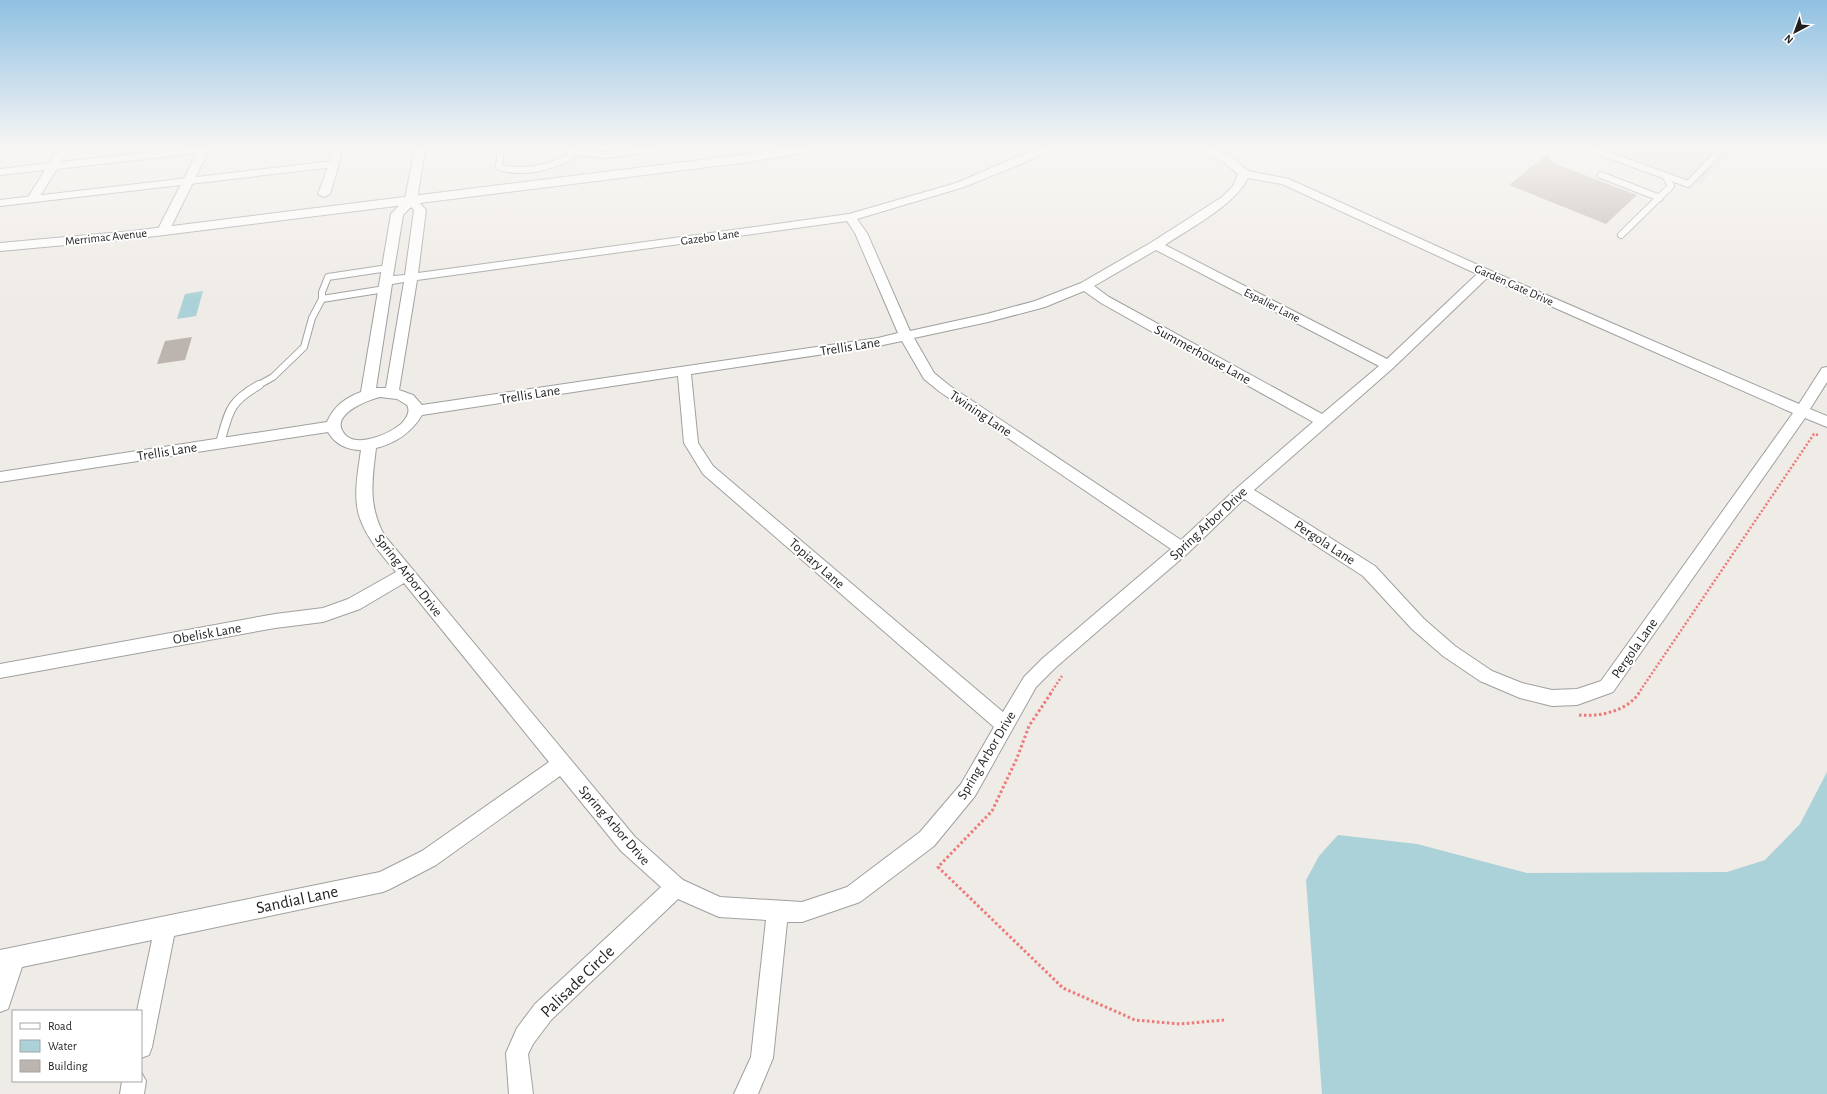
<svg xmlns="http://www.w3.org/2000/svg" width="1827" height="1094" font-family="'Alegreya Sans',sans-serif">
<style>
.parking{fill:#dfdfdf}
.water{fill:#abd2d8}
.building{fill:#bcb4af}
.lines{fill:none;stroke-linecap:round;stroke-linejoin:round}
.service-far1-casing{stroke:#a0a0a0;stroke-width:8}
.service-casing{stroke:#a0a0a0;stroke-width:10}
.minor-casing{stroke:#a0a0a0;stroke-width:2}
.tertiary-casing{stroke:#a0a0a0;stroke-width:2}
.path-far1{stroke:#ed7a79;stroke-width:2.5;stroke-dasharray:2 2;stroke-linecap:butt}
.path{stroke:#ed7a79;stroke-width:3;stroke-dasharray:2.5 2.5;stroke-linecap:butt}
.service-far1{stroke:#fff;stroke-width:6}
.service{stroke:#fff;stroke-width:8}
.minor{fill:#fff;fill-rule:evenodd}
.tertiary{fill:#fff;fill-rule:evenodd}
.labels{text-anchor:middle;stroke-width:4;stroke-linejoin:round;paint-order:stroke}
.far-street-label{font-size:12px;fill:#1f1f1f;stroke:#fff}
.street-label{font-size:14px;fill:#1f1f1f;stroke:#fff}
.near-street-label{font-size:17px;fill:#1f1f1f;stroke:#fff}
</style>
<rect width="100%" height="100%" fill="#efebe6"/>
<path class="parking" d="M1601,148H1735L1701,184Z"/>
<g class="water">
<path d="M203,291L196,316L177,319L185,294Z"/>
<path d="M1827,772V1094H1322L1306,880L1319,856L1338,835L1417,844L1527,873L1727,872L1765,860L1800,824Z"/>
</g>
<g class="building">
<path d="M1547,154L1553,163L1637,195L1606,224L1509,185Z"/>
<path d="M192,337L185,360L157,364L165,341Z"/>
</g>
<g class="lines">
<g class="service-far1-casing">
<g id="service-far1">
<path d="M501,148L499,167C522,174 549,168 570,157L572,152"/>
<path d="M1414,148H1417"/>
<path d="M1589,148L1688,184L1723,148"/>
<path d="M1601,175L1660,198"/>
<path d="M0,203L334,164"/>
<path d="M1621,235L1671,186L1666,177"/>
<path d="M322,299L385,289"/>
<path d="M257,386L273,377L304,347L312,318L322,299V292L328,277L388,268"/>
</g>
</g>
<g class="service-casing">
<path id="service" d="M220,443C229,411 229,402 259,385"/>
</g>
<g class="minor-casing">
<g id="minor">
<path d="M59,148H69L61,162L191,148H222L221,150L208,152L169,231L163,235L157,231L197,153L57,169L37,201L33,202L27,199L45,170L0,175V169L49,163Z"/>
<path d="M332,148H342L339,164L330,194L324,197L318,194L329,164Z"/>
<path d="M415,148H425L417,200L426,210L418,273L849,214L956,183L1038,148H1051L1050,150L1021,164L964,187L857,219L867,233L910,331L987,314L1035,301L1081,283L1152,242L1222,197L1233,186L1238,174L1222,161L1200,148H1213L1220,151L1235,160L1248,171L1289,179L1489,270L1799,404L1822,368L1827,367V382L1810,409L1827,416V427L1805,418L1613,692L1577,705L1552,706L1520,698L1480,681L1443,656L1412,629L1363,576L1244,499L1188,553L1055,668L1036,687L975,796L934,846L860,902L802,922H787L773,1058L758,1094H734L751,1057L766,920L719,917L678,899L551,1020L533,1044L528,1054L533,1094H509L506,1053L517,1028L535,1004L661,887L621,851L560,776L436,865L390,889L383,892L174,936L152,1047L149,1055L141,1058V1011H137L152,940L22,967L8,1009L0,1012V950L380,872L422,851L549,762L404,583L360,609L323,622L275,628L0,678V664L275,614L323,608L348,599L396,572C383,556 368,540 361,521C352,500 358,472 361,450C347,450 335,444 328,432L0,482V472L327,422C334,406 345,398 361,392L391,214L405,199ZM1248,178L1282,184L1477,274L1387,359L1165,245C1190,228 1235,205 1248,178ZM411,207L414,210L405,275L393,276L403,215ZM847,221L855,233L898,333L878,338L422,405L413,395L399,390L417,280ZM1156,250L1379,366L1322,414L1109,297L1094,286ZM1487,278L1793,413L1601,681L1577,689L1552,690L1522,683L1492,671L1455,646L1424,619L1375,566L1254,490L1393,368ZM404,282L386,388H376L392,284ZM1084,291L1101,303L1313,422L1238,487L1181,540L950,386L934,373L914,338L988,322L1045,307ZM902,341L924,379L940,392L1171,549L1043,658L1024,677L1003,712L713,466L698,443L691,374L878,346ZM678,376L684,443L703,474L994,727L961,784L920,832L847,887L802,902L720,897L683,880L635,837L384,535C368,505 372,481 376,448C396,443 411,433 422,415ZM380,397L397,399L407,405C411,412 406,419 401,424C389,434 354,450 343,432C331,414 368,400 380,397Z"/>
<path d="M566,148L606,152L638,148H666L661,151L606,158L568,154Z"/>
<path d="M141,1072L146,1081L144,1094H120L122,1081H141Z"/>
</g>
</g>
<g class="tertiary-casing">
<path id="tertiary" d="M785,148H814L812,151L807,152L749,162L132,239L0,251V243L132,231L749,154Z"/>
</g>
<g class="path-far1">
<path d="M1050,694L1062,676"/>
<path d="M1638,694L1814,434L1818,435"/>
</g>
<g class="path">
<path d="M1051,693L1029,726L1017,758L992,811L938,867L1063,988L1135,1020L1180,1024L1224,1020"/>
<path d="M1579,715C1600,717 1627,711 1639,693"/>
</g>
<use href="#service-far1" class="service-far1"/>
<use href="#service" class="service"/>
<use href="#minor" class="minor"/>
<use href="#tertiary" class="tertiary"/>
</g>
<linearGradient id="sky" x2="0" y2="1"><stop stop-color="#8fc0e2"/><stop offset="0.49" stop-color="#f8f6f4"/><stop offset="1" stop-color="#f8f6f4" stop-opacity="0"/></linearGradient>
<rect width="1827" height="301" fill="url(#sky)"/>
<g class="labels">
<g class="far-street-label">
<text transform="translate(106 237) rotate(-6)" y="4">Merrimac Avenue</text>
<text transform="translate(710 237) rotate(-8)" y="4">Gazebo Lane</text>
<text transform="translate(1514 285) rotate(24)" y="4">Garden Gate Drive</text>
<text transform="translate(1272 305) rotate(27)" y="4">Espalier Lane</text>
</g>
<g class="street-label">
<text transform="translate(850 346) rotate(-9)" y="5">Trellis Lane</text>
<text transform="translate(1203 354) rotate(29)" y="5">Summerhouse Lane</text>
<text transform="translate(530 394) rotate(-9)" y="5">Trellis Lane</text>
<text transform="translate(981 413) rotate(34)" y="5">Twining Lane</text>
<text transform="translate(167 451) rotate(-9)" y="5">Trellis Lane</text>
<text transform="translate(1208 523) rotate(-43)" y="5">Spring Arbor Drive</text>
<text transform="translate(1325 542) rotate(33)" y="5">Pergola Lane</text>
<text transform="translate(817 563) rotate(41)" y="5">Topiary Lane</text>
<text transform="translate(409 575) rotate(52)" y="5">Spring Arbor Drive</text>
<text transform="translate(207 633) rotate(-10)" y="5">Obelisk Lane</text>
<text transform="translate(1634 648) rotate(-55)" y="5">Pergola Lane</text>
<text transform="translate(986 755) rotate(-59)" y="5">Spring Arbor Drive</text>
<text transform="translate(615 825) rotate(49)" y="5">Spring Arbor Drive</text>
</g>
<g class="near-street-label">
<text transform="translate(297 899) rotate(-12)" y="6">Sandial Lane</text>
<text transform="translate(577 981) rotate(-44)" y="6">Palisade Circle</text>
</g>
</g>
<rect x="12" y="1010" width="130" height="72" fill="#ffffff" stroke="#a5a5a5"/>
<rect x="20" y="1023" width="20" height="6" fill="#ffffff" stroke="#a5a5a5"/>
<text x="48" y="1030" font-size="12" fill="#1f1f1f">Road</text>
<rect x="20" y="1040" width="20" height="12" fill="#abd2d8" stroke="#a5a5a5"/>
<text x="48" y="1050" font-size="12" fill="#1f1f1f">Water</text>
<rect x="20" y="1060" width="20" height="12" fill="#bcb4af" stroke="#a5a5a5"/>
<text x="48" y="1070" font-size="12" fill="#1f1f1f">Building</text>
<g transform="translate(1795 32) rotate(221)" stroke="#ffffff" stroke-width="3" paint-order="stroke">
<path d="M0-3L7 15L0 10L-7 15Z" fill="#1f1f1f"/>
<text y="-6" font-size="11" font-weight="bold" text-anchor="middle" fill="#1f1f1f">N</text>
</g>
</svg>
